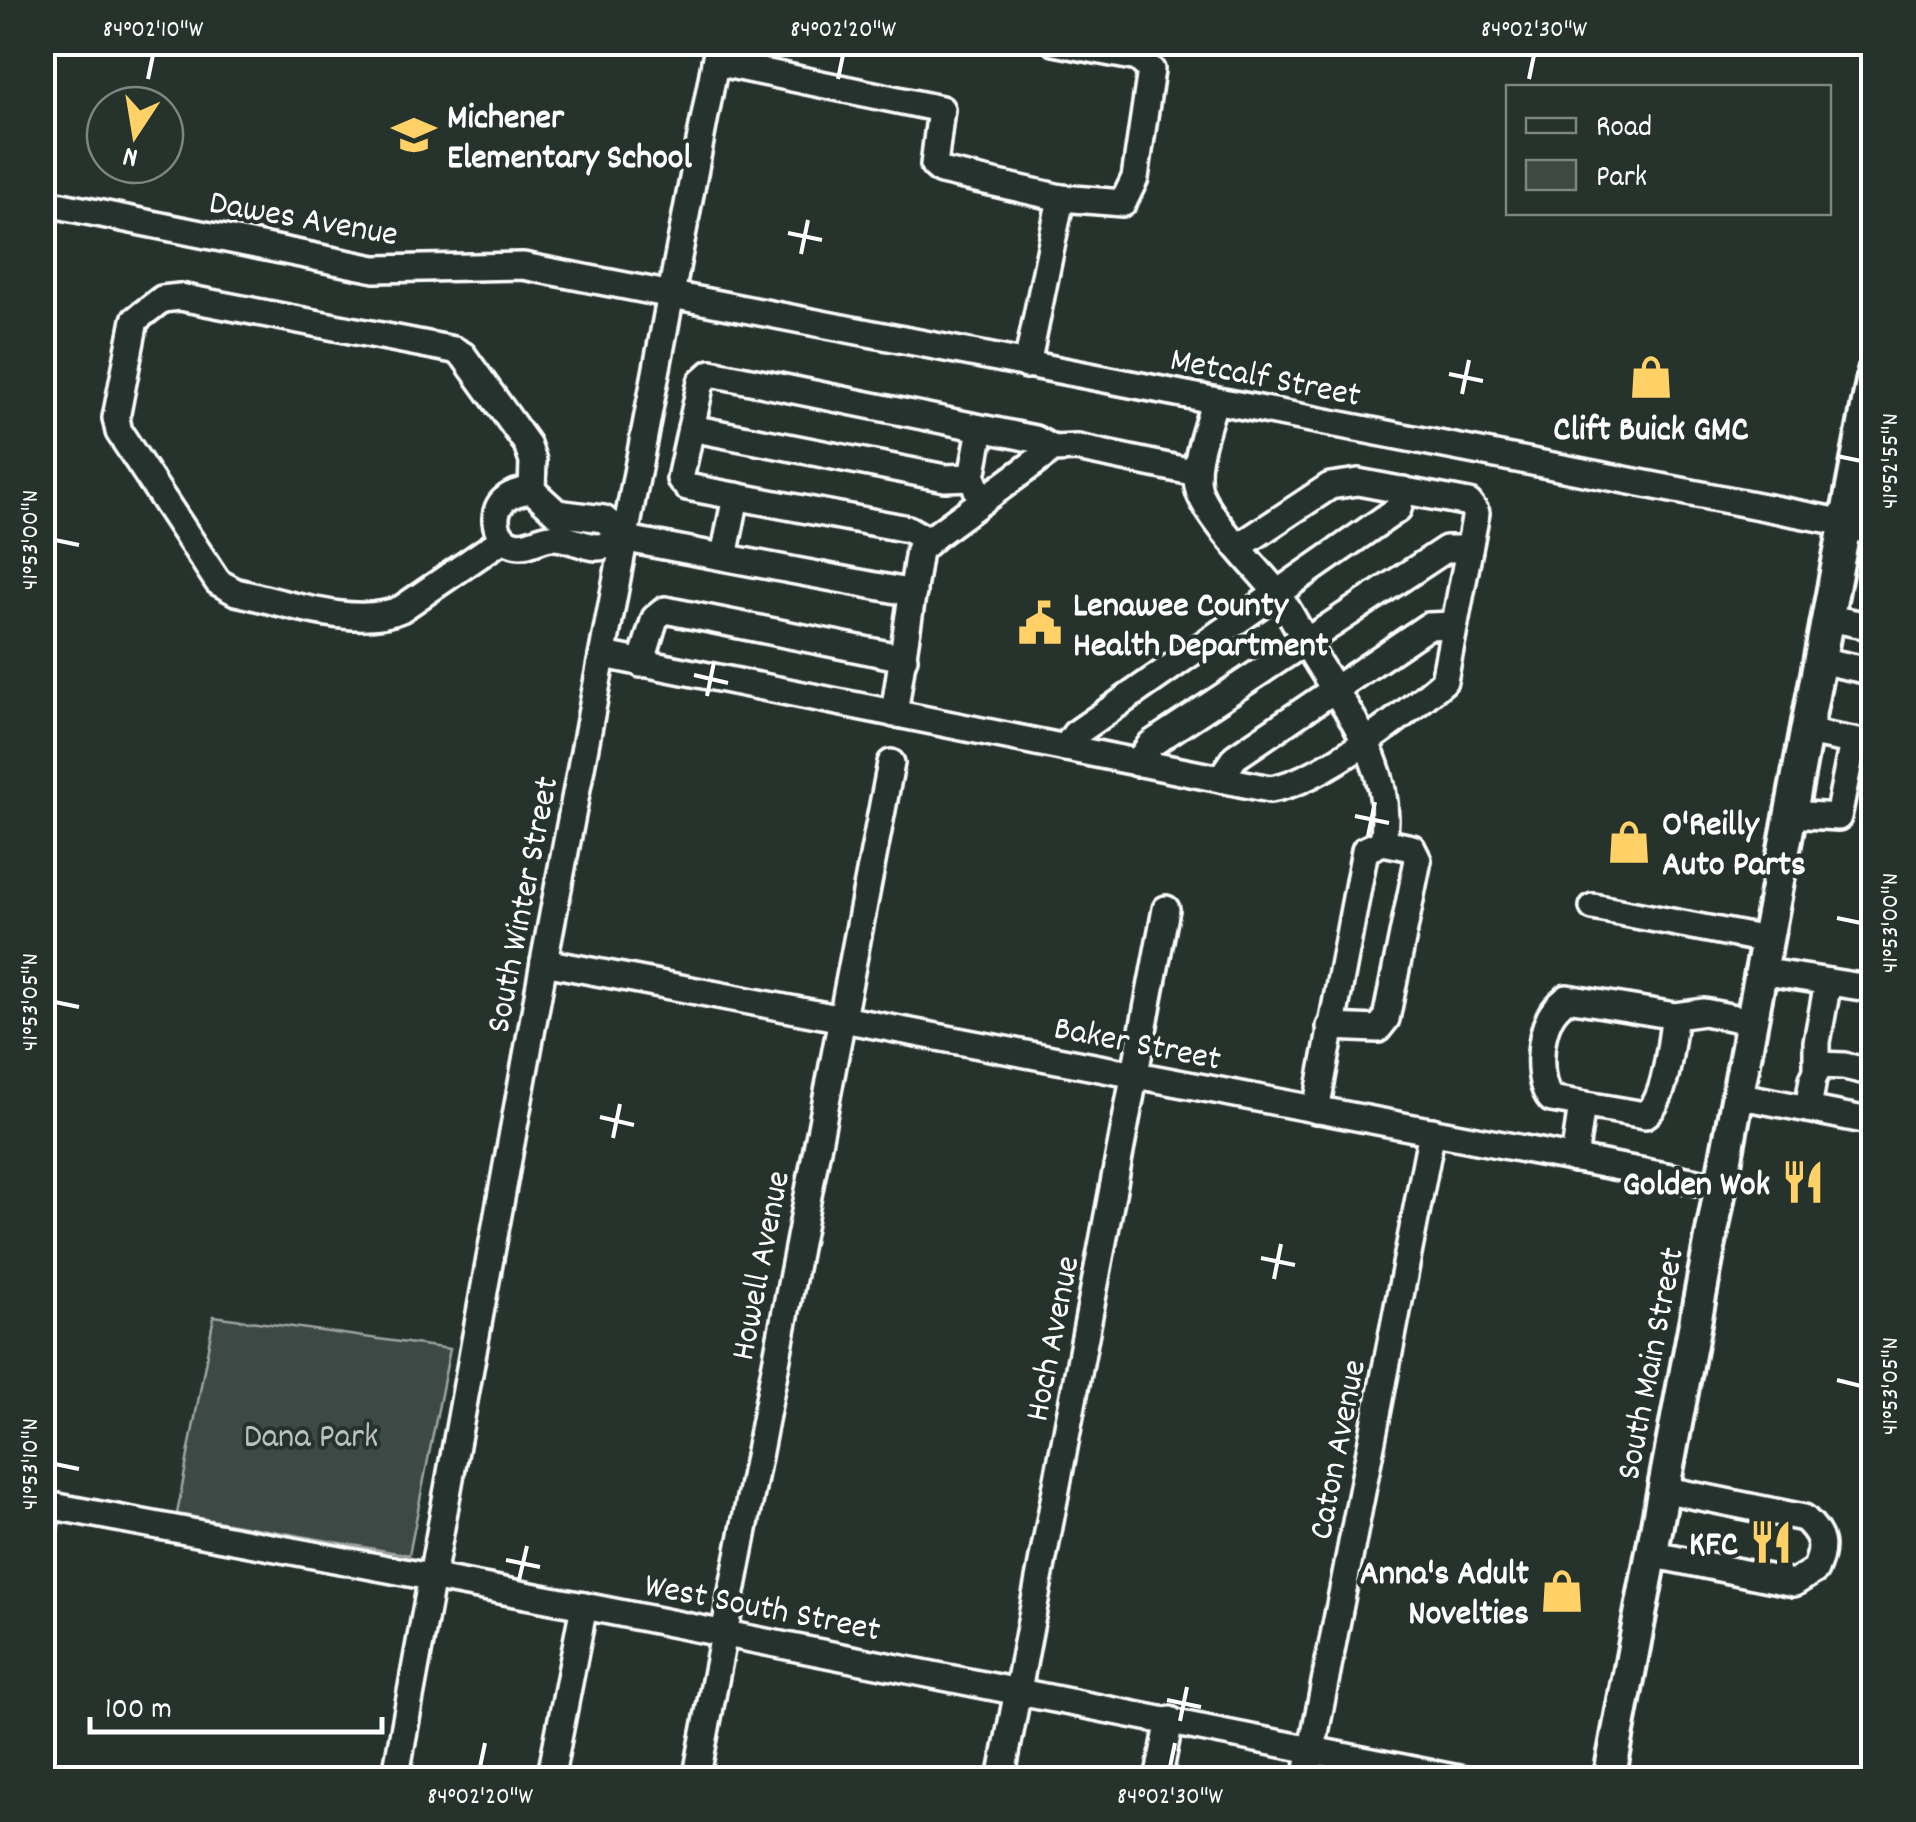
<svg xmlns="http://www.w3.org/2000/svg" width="1916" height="1822" font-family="Dekko,sans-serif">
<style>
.green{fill:#3e4944;stroke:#9ea4a2;stroke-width:2.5}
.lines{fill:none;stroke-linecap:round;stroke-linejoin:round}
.minor-casing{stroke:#fff;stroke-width:32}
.major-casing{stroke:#fff;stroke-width:38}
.minor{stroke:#26332d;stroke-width:25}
.major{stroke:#26332d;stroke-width:30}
.ticks{fill:none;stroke:#fff;stroke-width:4}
.labels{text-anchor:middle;stroke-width:8;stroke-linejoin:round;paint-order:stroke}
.poi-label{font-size:35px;font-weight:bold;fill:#fff;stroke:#26332d;text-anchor:start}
.street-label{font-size:35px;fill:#fff;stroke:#26332d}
.park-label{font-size:35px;fill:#bbbfbe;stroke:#26332d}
.neatline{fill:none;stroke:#fff;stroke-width:4}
.ticks-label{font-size:25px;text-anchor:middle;fill:#fff}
</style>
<rect width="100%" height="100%" fill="#26332d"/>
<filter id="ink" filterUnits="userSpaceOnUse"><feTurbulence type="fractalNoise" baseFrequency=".01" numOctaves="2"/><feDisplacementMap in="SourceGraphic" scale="20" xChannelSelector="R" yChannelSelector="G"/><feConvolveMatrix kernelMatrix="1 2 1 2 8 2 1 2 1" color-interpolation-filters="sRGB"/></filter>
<g filter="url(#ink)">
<path class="green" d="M214,1316L450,1349L409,1555L177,1514Z"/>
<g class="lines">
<g class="minor-casing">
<g id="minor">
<path d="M1054,42L1138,58L1151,70L1135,178L1123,203L1061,198"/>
<path d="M715,62L941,109L934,165L941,171L1061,198L1027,365"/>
<path d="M42,202L375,269L523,266L1846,523L1874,534"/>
<path d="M1214,401C1208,427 1191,464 1199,491C1209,519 1253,564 1273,588C1290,609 1302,637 1316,660C1351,717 1395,771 1383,842L1365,850L1316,1110"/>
<path d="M691,428L945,478L972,477"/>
<path d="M978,492L972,477L981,429"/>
<path d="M503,539L401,609C357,629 283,602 236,592L218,582L119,432L116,418L135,320L162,299L180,297L454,350L463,355L527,444L533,461L532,490"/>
<path d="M627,539L604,519L557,513L532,490C522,491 511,493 504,500C490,513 495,539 514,544C527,548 538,538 551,537C566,536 582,546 597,547C606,547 618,542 627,539L913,593"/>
<path d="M929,541L908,529L687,487L680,479L701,382L711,373L1035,439L1053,449"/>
<path d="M724,557L736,496"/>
<path d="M1828,618L1874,627"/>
<path d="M604,655L1270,789C1321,782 1404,715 1444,681L1476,513L1469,503L1358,482L1330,486L1238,547"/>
<path d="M1819,660L1874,672"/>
<path d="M641,664L655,618L665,610L904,658"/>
<path d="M894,714L919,550L936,535L1053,449L1077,448L1197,473"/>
<path d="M1805,732L1874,745"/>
<path d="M1065,748L1075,734L1398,509L1403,490"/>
<path d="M1137,763L1151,744L1446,549H1469"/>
<path d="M1220,779L1235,757L1428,626L1454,625"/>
<path d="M1790,814L1838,817L1853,742"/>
<path d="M1593,907L1766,940"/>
<path d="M544,962L1718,1186"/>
<path d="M1760,971L1874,989"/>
<path d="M1675,1016C1670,1042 1667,1101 1645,1115L1551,1099C1536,1081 1539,1038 1550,1017C1554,1009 1561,1003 1567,998L1675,1016L1704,1012L1750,1021"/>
<path d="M1330,1027L1378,1029L1386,1019L1418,860L1412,848L1383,842"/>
<path d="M1817,1071V1042L1828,982"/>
<path d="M1736,1095L1874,1122"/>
<path d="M1808,1109L1813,1079L1820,1065L1844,1066L1874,1073"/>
<path d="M1574,1159L1582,1105"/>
<path d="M42,1504L584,1606L1464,1780"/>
<path d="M42,1536L48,1506"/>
<path d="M1650,1554L1794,1583L1815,1570C1825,1547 1823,1535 1804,1518L1662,1489"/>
<path d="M395,1780L544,962L719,42"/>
<path d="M550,1780L584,1606"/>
<path d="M696,1780L891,763"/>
<path d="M1001,1780L1166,909"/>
<path d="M1158,1780L1170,1720"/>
<path d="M1306,1780L1432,1131"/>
</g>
</g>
<g class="major-casing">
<path id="major" d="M1609,1780L1874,371"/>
</g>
<use href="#minor" class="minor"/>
<use href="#major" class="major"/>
</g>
</g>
<path class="ticks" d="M148,79L153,55M838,79L843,55M1529,79L1534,55M788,233L822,240M801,254L808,220M1449,374L1483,381M1462,394L1469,360M1837,456L1861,461M55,540L79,545M694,675L728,683M707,696L714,662M1355,816L1389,823M1368,836L1375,802M1837,918L1861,923M55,1002L79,1007M600,1117L634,1125M613,1138L620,1104M1261,1258L1295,1265M1274,1279L1281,1244M1837,1380L1861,1386M55,1464L79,1469M506,1560L540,1567M519,1580L527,1546M1167,1700L1201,1707M1180,1721L1187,1687M480,1767L485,1743M1170,1767L1175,1743"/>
<defs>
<g id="school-bare" transform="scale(3.45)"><path d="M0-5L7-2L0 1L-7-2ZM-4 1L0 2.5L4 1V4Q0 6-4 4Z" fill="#ffd166" stroke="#26332d" stroke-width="2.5" paint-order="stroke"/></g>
<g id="shop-bare" transform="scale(3.45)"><path d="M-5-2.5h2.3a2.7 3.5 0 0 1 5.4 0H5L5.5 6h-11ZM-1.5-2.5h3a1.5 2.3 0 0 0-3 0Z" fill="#ffd166" stroke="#26332d" stroke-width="2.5" paint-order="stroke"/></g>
<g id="civic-bare" transform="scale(3.45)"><path d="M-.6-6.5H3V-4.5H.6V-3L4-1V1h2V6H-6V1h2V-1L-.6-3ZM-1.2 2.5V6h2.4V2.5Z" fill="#ffd166" stroke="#26332d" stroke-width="2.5" paint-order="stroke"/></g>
<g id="restaurant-bare" transform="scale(3.45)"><path d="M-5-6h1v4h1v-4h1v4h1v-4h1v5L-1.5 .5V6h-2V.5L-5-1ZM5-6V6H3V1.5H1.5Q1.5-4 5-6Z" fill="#ffd166" stroke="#26332d" stroke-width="2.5" paint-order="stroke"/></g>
</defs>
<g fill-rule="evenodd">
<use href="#school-bare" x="414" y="135"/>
<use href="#shop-bare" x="1651" y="377"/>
<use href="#civic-bare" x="1040" y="623"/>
<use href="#shop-bare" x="1629" y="842"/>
<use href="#restaurant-bare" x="1803" y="1182"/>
<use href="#restaurant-bare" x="1771" y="1542"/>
<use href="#shop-bare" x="1562" y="1591"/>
</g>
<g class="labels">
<g class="poi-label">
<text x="447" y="127">Michener<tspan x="447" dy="40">Elementary School</tspan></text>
<text x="1651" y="439" text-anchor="middle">Clift Buick GMC</text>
<text x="1073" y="615">Lenawee County<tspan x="1073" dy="40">Health Department</tspan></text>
<text x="1662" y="834">O'Reilly<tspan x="1662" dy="40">Auto Parts</tspan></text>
<text x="1770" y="1194" text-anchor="end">Golden Wok</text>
<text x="1738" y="1554" text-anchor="end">KFC</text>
<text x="1529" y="1583" text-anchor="end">Anna's Adult<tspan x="1529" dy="40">Novelties</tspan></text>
</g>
<g class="street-label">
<text transform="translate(304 216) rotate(10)" y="12">Dawes Avenue</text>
<text transform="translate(1266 375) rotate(11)" y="12">Metcalf Street</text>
<text transform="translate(520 904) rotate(-79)" y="12">South Winter Street</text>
<text transform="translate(1138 1041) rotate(11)" y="12">Baker Street</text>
<text transform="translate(758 1265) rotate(-79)" y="12">Howell Avenue</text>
<text transform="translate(1050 1338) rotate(-79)" y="12">Hoch Avenue</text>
<text transform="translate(1648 1363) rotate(-79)" y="12">South Main Street</text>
<text transform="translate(1335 1449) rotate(-79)" y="12">Caton Avenue</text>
<text transform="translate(763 1605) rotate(11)" y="12">West South Street</text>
</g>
<g class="park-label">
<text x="311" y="1446">Dana Park</text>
</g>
</g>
<rect width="1916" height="1822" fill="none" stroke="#26332d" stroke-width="110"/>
<rect x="1506" y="85" width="325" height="130" fill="#26332d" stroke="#7d8581" stroke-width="2.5"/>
<rect x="1526" y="118" width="50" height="15" fill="#26332d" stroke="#7d8581" stroke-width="2.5"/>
<text x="1596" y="135" font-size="30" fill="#ffffff">Road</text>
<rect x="1526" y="160" width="50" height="30" fill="#3e4944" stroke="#7d8581" stroke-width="2.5"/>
<text x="1596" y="185" font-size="30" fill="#ffffff">Park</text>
<g transform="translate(135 135) rotate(192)"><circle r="48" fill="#26332d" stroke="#7d8581" stroke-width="2.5"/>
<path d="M0-8L18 38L0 25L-18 38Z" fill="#ffd166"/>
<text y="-15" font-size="28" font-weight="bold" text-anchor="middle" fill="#ffffff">N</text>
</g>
<path d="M90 1717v15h292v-15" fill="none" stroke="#ffffff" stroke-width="5"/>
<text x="105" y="1717" font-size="30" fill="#ffffff" stroke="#26332d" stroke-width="8" paint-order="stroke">100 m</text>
<rect x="55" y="55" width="1806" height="1712" class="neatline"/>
<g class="ticks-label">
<text x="153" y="36">84°02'10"W</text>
<text x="843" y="36">84°02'20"W</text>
<text x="1534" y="36">84°02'30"W</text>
<text transform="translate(1888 461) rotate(-90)" y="9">41°52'55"N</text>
<text transform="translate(28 540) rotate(-90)" y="9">41°53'00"N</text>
<text transform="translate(1888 923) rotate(-90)" y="9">41°53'00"N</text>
<text transform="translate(28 1002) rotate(-90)" y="9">41°53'05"N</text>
<text transform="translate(1888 1386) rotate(-90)" y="9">41°53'05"N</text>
<text transform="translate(28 1464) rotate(-90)" y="9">41°53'10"N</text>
<text x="480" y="1803">84°02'20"W</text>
<text x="1170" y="1803">84°02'30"W</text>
</g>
</svg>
